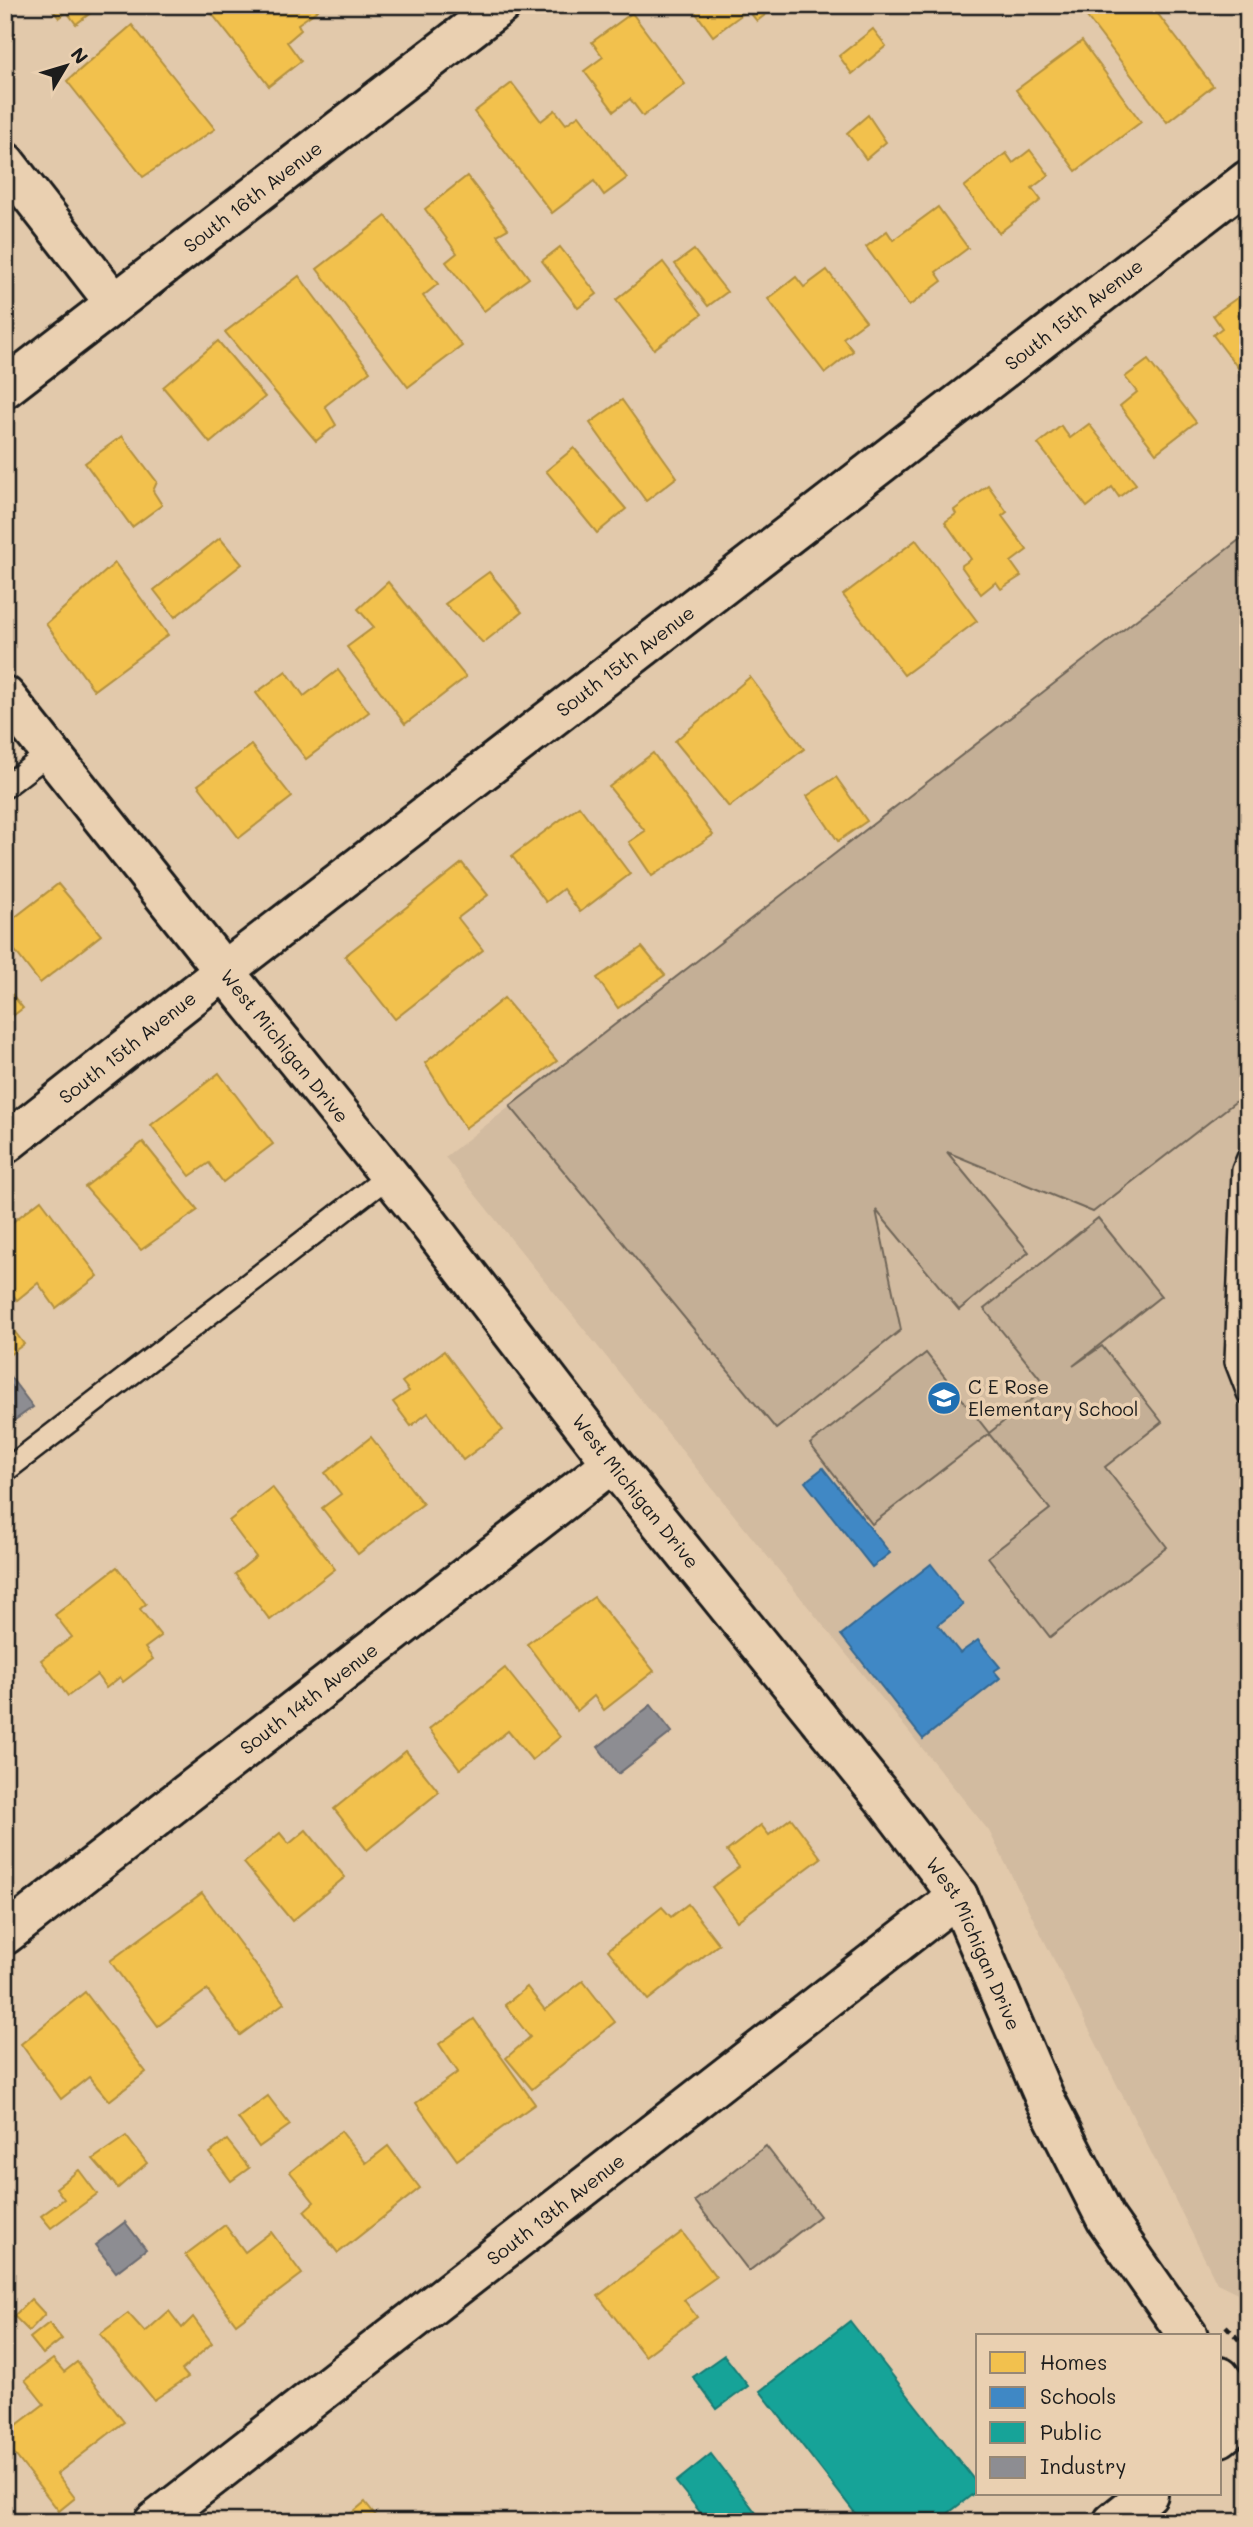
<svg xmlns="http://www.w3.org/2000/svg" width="1253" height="2527" font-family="Mali,sans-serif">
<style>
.built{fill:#d2bba0}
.green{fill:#c4af96;stroke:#706659;stroke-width:2}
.homes{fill:#f2c14e;stroke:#b2903f;stroke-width:2}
.schools{fill:#3f88c5;stroke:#346892;stroke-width:2}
.public{fill:#17a398;stroke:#187a73;stroke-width:2}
.industry{fill:#8d8d92;stroke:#6b6b6f;stroke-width:2}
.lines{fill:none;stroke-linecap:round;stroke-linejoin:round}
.service-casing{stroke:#1c1c1c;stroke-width:26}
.minor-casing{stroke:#1c1c1c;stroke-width:44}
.secondary-casing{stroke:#1c1c1c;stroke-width:44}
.path{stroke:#1c1c1c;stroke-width:4.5;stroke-dasharray:7 5;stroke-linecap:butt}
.service{stroke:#ead0b1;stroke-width:21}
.minor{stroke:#ead0b1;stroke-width:38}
.secondary{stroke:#ead0b1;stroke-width:38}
.labels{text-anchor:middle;stroke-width:7;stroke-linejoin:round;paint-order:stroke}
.street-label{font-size:19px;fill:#1c1c1c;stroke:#ead0b1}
.poi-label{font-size:19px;fill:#1c1c1c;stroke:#ead0b1;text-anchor:start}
</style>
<rect width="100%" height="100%" fill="#e2c9ab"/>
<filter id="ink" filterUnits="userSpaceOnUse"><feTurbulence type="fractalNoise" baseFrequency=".0143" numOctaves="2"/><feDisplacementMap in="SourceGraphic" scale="14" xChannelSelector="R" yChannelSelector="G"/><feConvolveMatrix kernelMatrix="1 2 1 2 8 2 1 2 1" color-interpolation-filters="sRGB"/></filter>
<g filter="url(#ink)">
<path class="built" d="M1248,533V2298L1217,2283L989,1831L445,1157Z"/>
<g class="green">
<path d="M1248,533V1092L1093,1212L947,1152L1029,1252L959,1310L876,1210L901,1330L776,1429L510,1106Z"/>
<path d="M1098,1218L1161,1296L1073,1366L1102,1346L1162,1422L1105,1467L1167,1547L1050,1637L988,1557L1050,1509L989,1434L872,1524L810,1444L926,1353L989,1433L1047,1387L984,1309Z"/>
<path d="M766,2146L820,2216L749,2271L695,2201Z"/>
</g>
<g class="homes">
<path d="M49,5H101L76,24L67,12L59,18Z"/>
<path d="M205,5H314L318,10L298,24L301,30L287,42L301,61L269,86Z"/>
<path d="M690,5H778L757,21L748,10L713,36Z"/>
<path d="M1095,5H1151L1213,86L1167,122L1084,13Z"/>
<path d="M632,13L685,84L643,116L630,99L614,111L584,71L603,57L592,42Z"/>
<path d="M132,25L215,129L143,177L67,81Z"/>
<path d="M873,29L886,46L852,74L839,56Z"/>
<path d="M1082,41L1141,122L1076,171L1016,90Z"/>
<path d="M512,83L541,121L555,110L566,124L579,115L627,178L604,195L594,181L552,213L474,112Z"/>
<path d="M868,115L886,142L866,159L847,133Z"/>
<path d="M1030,150L1049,175L1032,188L1041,200L999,233L964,187L1006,153L1013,163Z"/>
<path d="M467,176L508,229L497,235L529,278L484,311L446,262L457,253L425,209Z"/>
<path d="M938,207L968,248L936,272L942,281L909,306L866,247L887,231L893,240Z"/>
<path d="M386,216L438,284L423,296L462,346L408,387L317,269Z"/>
<path d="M560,247L597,294L578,308L542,261Z"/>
<path d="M694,250L727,292L708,306L675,264Z"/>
<path d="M663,262L702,314L654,349L616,300Z"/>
<path d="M827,270L866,321L843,338L853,351L825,373L768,299L796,277L804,287Z"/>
<path d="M299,276L370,371L325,406L336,425L316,441L225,332Z"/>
<path d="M1244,293L1248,298V381L1213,335L1222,328L1213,315Z"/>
<path d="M218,341L265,397L210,443L163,387Z"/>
<path d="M1148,360L1196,422L1156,453L1120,406L1137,392L1125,377Z"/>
<path d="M622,400L677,477L646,501L590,423Z"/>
<path d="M1089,424L1136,484L1119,497L1112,487L1087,507L1038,444L1061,426L1070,438Z"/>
<path d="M122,436L157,482L153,491L162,505L132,527L85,463Z"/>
<path d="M574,448L626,509L597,533L546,471Z"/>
<path d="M988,485L1007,512L1002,516L1027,550L1011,562L1021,576L1001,589L996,582L981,594L961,566L971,559L945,522L956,514L954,510Z"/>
<path d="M220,538L242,564L175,617L154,590Z"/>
<path d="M916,540L977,621L904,675L843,595Z"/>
<path d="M115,563L168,635L94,690L46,624Z"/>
<path d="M489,572L522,612L483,643L445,604Z"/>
<path d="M388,582L466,677L405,724L347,647L374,627L358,609Z"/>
<path d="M338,670L369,712L306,759L256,693L286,671L304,696Z"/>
<path d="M750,677L804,749L729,807L675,741Z"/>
<path d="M251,745L292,797L239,838L198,785Z"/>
<path d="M653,753L713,835L652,876L629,842L645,831L609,787Z"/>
<path d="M836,777L867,821L838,841L807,796Z"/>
<path d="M579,806L630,874L580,912L563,889L546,902L512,856Z"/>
<path d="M462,863L488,895L458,918L483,950L395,1019L345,956Z"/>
<path d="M58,884L101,935L40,983L5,938V925Z"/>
<path d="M642,947L665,975L618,1008L597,978Z"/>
<path d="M5,986L23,1008L5,1022Z"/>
<path d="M504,998L557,1061L465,1128L425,1063Z"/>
<path d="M219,1073L273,1144L223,1182L209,1163L190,1176L151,1125Z"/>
<path d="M143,1142L198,1210L141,1250L85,1187Z"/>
<path d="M41,1200L98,1276L56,1308L38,1283L17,1300L5,1286V1228Z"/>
<path d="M5,1319L24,1344L5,1358Z"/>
<path d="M444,1351L503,1430L463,1460L428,1413L411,1426L393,1402L409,1391L402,1382Z"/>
<path d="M371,1437L423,1504L358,1554L322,1508L341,1494L325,1473Z"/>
<path d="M272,1487L335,1569L270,1620L235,1574L256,1557L229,1521Z"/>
<path d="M117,1567L146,1604L140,1609L161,1636L145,1648L153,1659L123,1682L120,1677L106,1688L97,1675L68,1696L41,1660L72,1637L55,1615Z"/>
<path d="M594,1597L654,1671L604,1710L594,1696L577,1711L527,1644Z"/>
<path d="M505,1668L560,1737L532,1760L508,1731L460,1769L429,1729Z"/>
<path d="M406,1751L439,1792L367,1850L334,1809Z"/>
<path d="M791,1818L821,1858L737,1921L712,1887L739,1867L727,1851L761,1825L769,1835Z"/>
<path d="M306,1830L345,1877L292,1921L244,1863L280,1833L289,1844Z"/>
<path d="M202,1893L284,2003L240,2035L207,1990L158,2026L110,1961Z"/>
<path d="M688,1904L719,1944L648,2000L608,1950L662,1907L671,1917Z"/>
<path d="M583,1981L615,2022L532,2089L506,2058L530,2037L505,2005L527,1987L545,2010Z"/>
<path d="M85,1992L146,2072L109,2101L89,2077L61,2099L21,2044Z"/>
<path d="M474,2019L535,2104L457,2160L416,2103L458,2072L439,2044Z"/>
<path d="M268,2096L290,2125L259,2147L238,2118Z"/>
<path d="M341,2131L366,2163L388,2146L420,2188L338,2253L304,2211L314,2202L290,2172Z"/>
<path d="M126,2136L147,2163L118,2188L93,2159Z"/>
<path d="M227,2140L249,2168L231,2181L210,2153Z"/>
<path d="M79,2170L97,2194L51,2228L41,2216L64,2199L56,2188Z"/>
<path d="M225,2225L245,2252L271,2232L302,2274L236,2324L185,2255Z"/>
<path d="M682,2232L716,2277L684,2300L697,2317L645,2356L598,2296Z"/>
<path d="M31,2299L45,2314L29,2331L14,2316Z"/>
<path d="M169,2311L182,2328L193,2317L212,2343L182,2370L188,2377L154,2400L100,2334L128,2313L145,2332Z"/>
<path d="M49,2323L62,2339L43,2354L30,2338Z"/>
<path d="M53,2359L64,2372L77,2362L124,2422L57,2474L75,2498L59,2511L5,2442V2434L44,2404L25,2380Z"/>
<path d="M365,2502L381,2522H341Z"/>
</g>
<g class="schools">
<path d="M823,1468L890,1553L872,1567L805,1482Z"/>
<path d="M931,1564L963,1605L938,1625L960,1653L978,1640L1000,1667L994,1671L1000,1678L923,1739L841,1635Z"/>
</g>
<g class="public">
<path d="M850,2321L978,2485V2490L937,2522H862L760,2391Z"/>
<path d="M724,2355L748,2386L717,2409L693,2377Z"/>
<path d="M711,2454L763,2522H708L676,2482Z"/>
</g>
<g class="industry">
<path d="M8,1374L33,1407L5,1427V1376Z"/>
<path d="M651,1705L672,1732L618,1774L598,1747Z"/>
<path d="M125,2222L146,2249L116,2272L95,2245Z"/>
</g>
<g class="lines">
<g class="service-casing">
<g id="service">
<path d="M5,787L49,753"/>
<path d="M1248,1158L1243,1170L1236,1362L1248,1393"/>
<path d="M5,1471L390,1175"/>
</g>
</g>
<g class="minor-casing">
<g id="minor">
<path d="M5,162L114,302"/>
<path id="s1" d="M5,388L501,5"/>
<path id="s2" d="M5,696L224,971L429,1224L612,1463L887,1803L958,1896L1045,2099L1106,2219L1188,2336"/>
<path id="s3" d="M5,1144L224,971L1248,180"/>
<path id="s4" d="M5,1935L612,1463"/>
<path d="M1220,2377L1248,2414"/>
<path id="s5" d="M154,2522L958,1896"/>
</g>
</g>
<g class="secondary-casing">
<g id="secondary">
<path d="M1220,2437L1248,2414"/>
<path d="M1113,2522L1148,2494"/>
</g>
</g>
<path class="path" d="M1226,2326L1241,2342"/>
<use href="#service" class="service"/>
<use href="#minor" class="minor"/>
<use href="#secondary" class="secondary"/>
</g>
</g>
<defs>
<g id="school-disc" transform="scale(1.75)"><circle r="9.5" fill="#1f6fb2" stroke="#ead0b1"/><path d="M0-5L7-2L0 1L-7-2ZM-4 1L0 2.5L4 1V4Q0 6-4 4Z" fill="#fff"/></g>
</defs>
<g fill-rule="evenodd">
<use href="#school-disc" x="944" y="1398"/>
</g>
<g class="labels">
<g class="street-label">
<text dy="7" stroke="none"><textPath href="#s1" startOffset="313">South 16th Avenue</textPath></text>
<text dy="7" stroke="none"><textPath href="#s3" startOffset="1353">South 15th Avenue</textPath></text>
<text dy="7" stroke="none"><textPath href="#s3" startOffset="786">South 15th Avenue</textPath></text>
<text dy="7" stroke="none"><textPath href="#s3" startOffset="156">South 15th Avenue</textPath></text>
<text dy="7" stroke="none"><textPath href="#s2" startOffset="448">West Michigan Drive</textPath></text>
<text dy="7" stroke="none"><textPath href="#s2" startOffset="1015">West Michigan Drive</textPath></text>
<text dy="7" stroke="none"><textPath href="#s4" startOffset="385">South 14th Avenue</textPath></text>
<text dy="7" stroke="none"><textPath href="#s2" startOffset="1582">West Michigan Drive</textPath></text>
<text dy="7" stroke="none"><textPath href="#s5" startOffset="509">South 13th Avenue</textPath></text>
</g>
<g class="poi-label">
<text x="968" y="1394">C E Rose<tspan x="968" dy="22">Elementary School</tspan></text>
</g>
</g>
<rect width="1253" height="2527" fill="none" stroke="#ead0b1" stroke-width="28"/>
<rect x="14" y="14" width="1225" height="2499" fill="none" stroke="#1c1c1c" stroke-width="2.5" filter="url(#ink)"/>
<rect x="976" y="2334" width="245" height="161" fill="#ead0b1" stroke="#988875" stroke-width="2"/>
<rect x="990" y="2352" width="35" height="21" fill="#f2c14e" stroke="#988875" stroke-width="2"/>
<text x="1040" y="2370" font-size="21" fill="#1c1c1c">Homes</text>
<rect x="990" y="2387" width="35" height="21" fill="#3f88c5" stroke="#988875" stroke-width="2"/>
<text x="1040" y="2404" font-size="21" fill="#1c1c1c">Schools</text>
<rect x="990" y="2422" width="35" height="21" fill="#17a398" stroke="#988875" stroke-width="2"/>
<text x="1040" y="2440" font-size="21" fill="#1c1c1c">Public</text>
<rect x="990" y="2457" width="35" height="21" fill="#8d8d92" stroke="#988875" stroke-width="2"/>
<text x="1040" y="2474" font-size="21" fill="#1c1c1c">Industry</text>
<g transform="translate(66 66) rotate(52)" stroke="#ead0b1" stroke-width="5" paint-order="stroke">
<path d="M0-5L12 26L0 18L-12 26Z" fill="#1c1c1c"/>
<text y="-10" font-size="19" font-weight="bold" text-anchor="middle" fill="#1c1c1c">N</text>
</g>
</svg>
